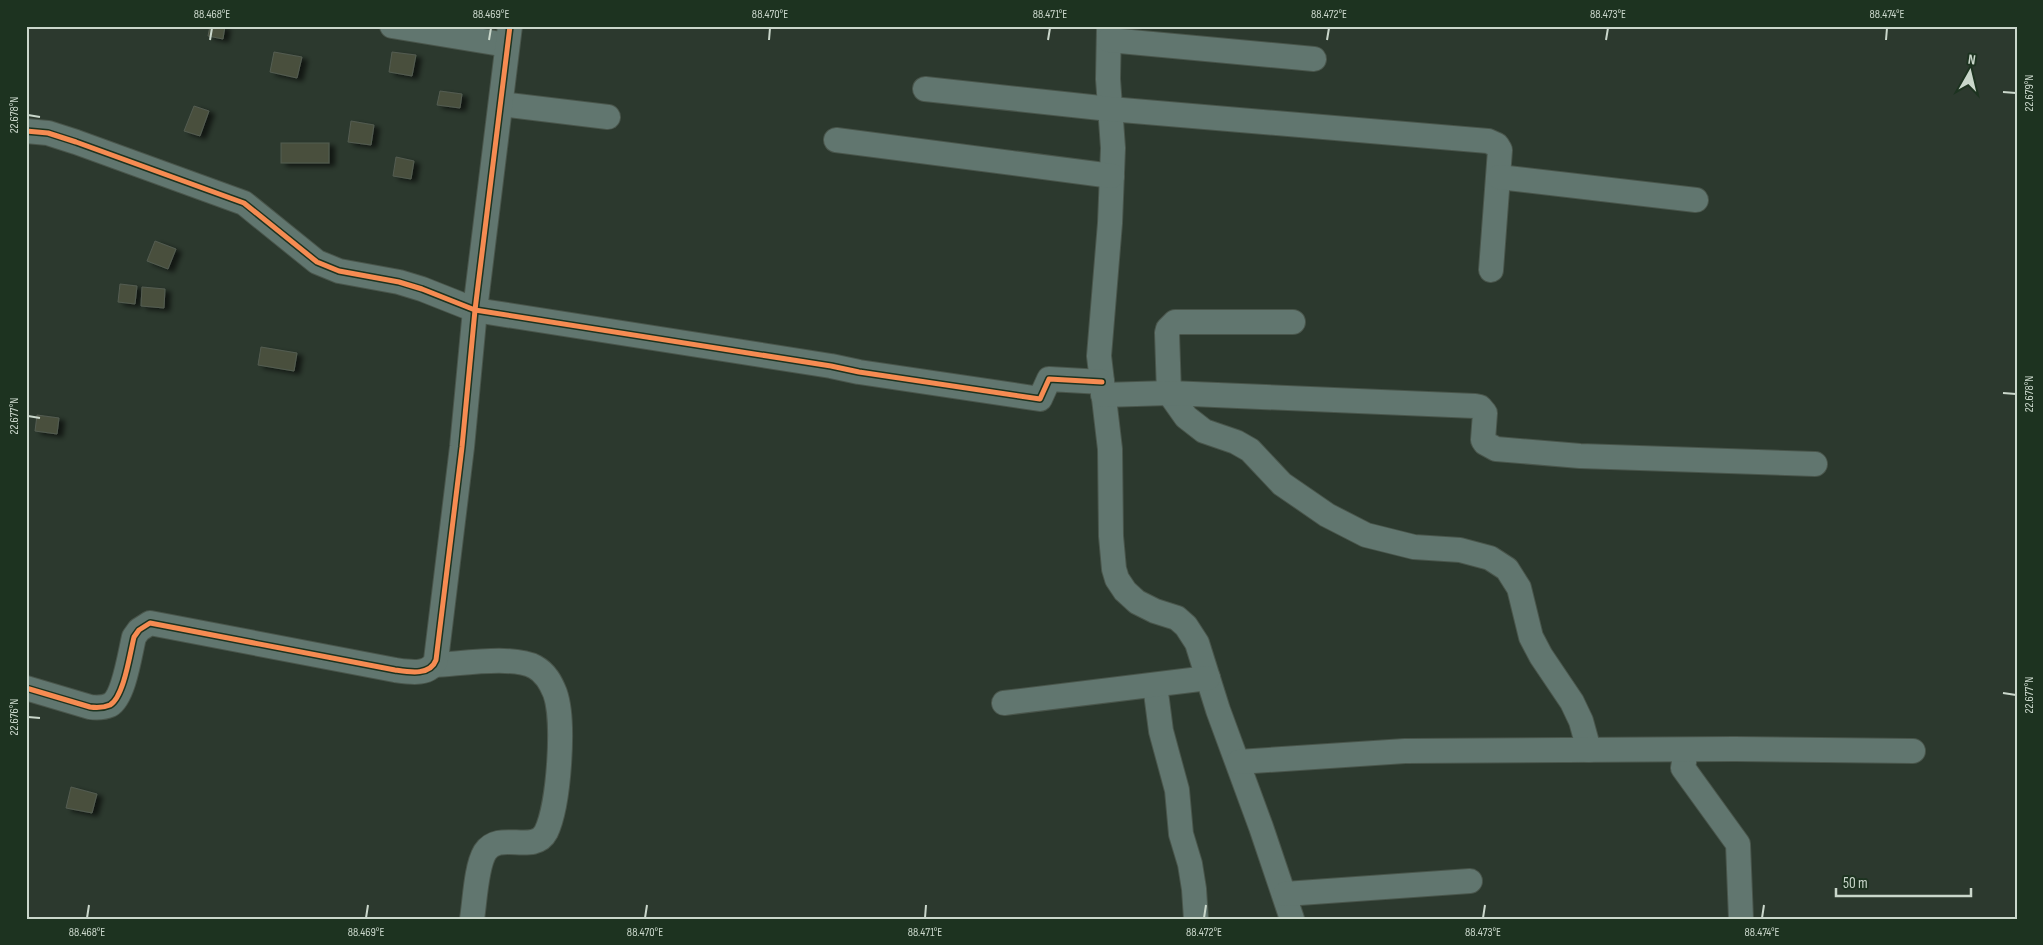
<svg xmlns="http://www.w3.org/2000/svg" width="2043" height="945" font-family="'Sofia Sans Condensed',sans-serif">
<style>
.building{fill:#48503e;stroke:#545c51;filter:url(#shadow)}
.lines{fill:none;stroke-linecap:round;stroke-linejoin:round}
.minor-casing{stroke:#49554b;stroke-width:26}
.minor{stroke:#61766f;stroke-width:24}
.cycleway-casing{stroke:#1d3320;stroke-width:8}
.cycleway{stroke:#f68b52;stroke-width:5}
.ticks{fill:none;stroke:#cad7cb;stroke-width:2}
.neatline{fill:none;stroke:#cad7cb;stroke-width:2}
.ticks-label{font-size:12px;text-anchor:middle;fill:#cad7cb}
</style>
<defs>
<filter id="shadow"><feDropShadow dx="5.5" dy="3" stdDeviation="2.5" flood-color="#0009"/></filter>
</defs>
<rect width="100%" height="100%" fill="#2c392e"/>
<g class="building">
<path d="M210,26H225L223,39L208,36Z"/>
<path d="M274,52L302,57L297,78L270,72Z"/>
<path d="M392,52L416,55L412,76L389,72Z"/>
<path d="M440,91L462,94L460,108L437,105Z"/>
<path d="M194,106L209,111L200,136L184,131Z"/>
<path d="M351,121L374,125L371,145L348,142Z"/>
<rect x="281" y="143" width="48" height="20"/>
<path d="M396,157L414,161L411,179L393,176Z"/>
<path d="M155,241L176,249L168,269L147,261Z"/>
<path d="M120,284L137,286L135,304L118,302Z"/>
<path d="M142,287L165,289L164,308L141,306Z"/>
<path d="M261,347L297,353L294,371L258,365Z"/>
<path d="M37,415L59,418L57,434L35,431Z"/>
<path d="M71,787L97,794L92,813L66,808Z"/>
</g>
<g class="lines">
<g class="minor-casing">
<g id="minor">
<path d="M392,26L507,45"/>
<path d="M1109,26L1108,79L1113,148L1110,223L1099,356L1110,449L1111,536L1114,569L1117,579L1125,591L1137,602L1155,611L1177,618L1186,626L1197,643L1218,710L1261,827L1292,919"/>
<path d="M1109,40L1314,59"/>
<path d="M925,89L1110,109L1488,141L1497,145L1500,150L1491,270"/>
<path d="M501,104L608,117"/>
<path d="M26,131L48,133L76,142L244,203L317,262L339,271L399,282L422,289L475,310L831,366L859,372L1040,399L1049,379L1102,382"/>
<path d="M836,140L1112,176"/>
<path d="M1499,177L1696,200"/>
<path d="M1293,322H1175L1168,329L1167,333L1169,393L1186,417L1204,431L1236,442L1250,450L1282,484L1327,515L1366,535L1414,547L1460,550L1490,558L1507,569L1519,588L1531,637L1541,656L1572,702L1581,721L1589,750"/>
<path d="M1103,395L1169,393L1475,406L1480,407L1485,413L1483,440L1485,443L1496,449L1580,456L1815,464"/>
<path d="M434,665C460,664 513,655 535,667C546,673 551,683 555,693C565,721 559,805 546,832C534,855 499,830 485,852C476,867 475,900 472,919"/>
<path d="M1155,685L1161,731L1177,790L1181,834L1190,864L1194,889L1196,919"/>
<path d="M26,688L90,707C97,708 103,708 110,705C124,697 130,653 134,637L139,630L150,623L395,670C409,672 430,676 436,660L462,447L475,310L510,26"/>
<path d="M1004,703L1208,678"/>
<path d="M1686,750L1683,768L1738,844L1741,919"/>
<path d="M1238,762L1405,751L1735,749L1913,751"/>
<path d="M1285,894L1470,881"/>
</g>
</g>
<use href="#minor" class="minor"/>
<g class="cycleway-casing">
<g id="cycleway">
<path d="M26,131L48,133L76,142L244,203L317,262L339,271L399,282L422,289L475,310L831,366L859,372L1040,399L1049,379L1102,382"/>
<path d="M26,688L90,707C97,708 103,708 110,705C124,697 130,653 134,637L139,630L150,623L395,670C409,672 430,676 436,660L462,447L475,310L510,26"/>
</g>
</g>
<use href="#cycleway" class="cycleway"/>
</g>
<path class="ticks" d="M210,40L212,28M489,40L491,28M769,40L770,28M1048,40L1050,28M1327,40L1329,28M1606,40L1608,28M1886,40L1887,28M2003,92L2016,93M28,115L40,117M2003,393L2016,394M28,416L40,418M2003,693L2016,695M28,717L40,718M87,918L89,905M366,918L368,905M645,918L647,905M925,918L926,905M1204,918L1206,905M1483,918L1485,905M1762,918L1764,905"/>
<rect width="2043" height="945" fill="none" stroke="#1d3320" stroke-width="55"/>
<g transform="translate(1970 72) rotate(8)" stroke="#1d3320" stroke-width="4" paint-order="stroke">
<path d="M0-4L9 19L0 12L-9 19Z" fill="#cad7cb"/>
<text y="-8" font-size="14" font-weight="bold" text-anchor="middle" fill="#cad7cb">N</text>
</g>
<path d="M1836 888v8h135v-8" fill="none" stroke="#cad7cb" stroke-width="2.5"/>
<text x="1843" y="888" font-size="15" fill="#cad7cb" stroke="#1d3320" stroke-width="4" paint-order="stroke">50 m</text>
<rect x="28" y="28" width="1988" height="890" class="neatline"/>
<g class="ticks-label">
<text x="212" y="18">88.468°E</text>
<text x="491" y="18">88.469°E</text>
<text x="770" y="18">88.470°E</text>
<text x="1050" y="18">88.471°E</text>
<text x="1329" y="18">88.472°E</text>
<text x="1608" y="18">88.473°E</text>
<text x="1887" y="18">88.474°E</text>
<text transform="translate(2029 93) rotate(-90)" y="4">22.679°N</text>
<text transform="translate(14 115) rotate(-90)" y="4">22.678°N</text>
<text transform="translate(2029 394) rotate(-90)" y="4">22.678°N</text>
<text transform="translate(14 416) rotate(-90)" y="4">22.677°N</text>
<text transform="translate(2029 695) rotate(-90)" y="4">22.677°N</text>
<text transform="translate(14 717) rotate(-90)" y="4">22.676°N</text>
<text x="87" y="936">88.468°E</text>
<text x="366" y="936">88.469°E</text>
<text x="645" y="936">88.470°E</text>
<text x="925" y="936">88.471°E</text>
<text x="1204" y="936">88.472°E</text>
<text x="1483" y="936">88.473°E</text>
<text x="1762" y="936">88.474°E</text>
</g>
</svg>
